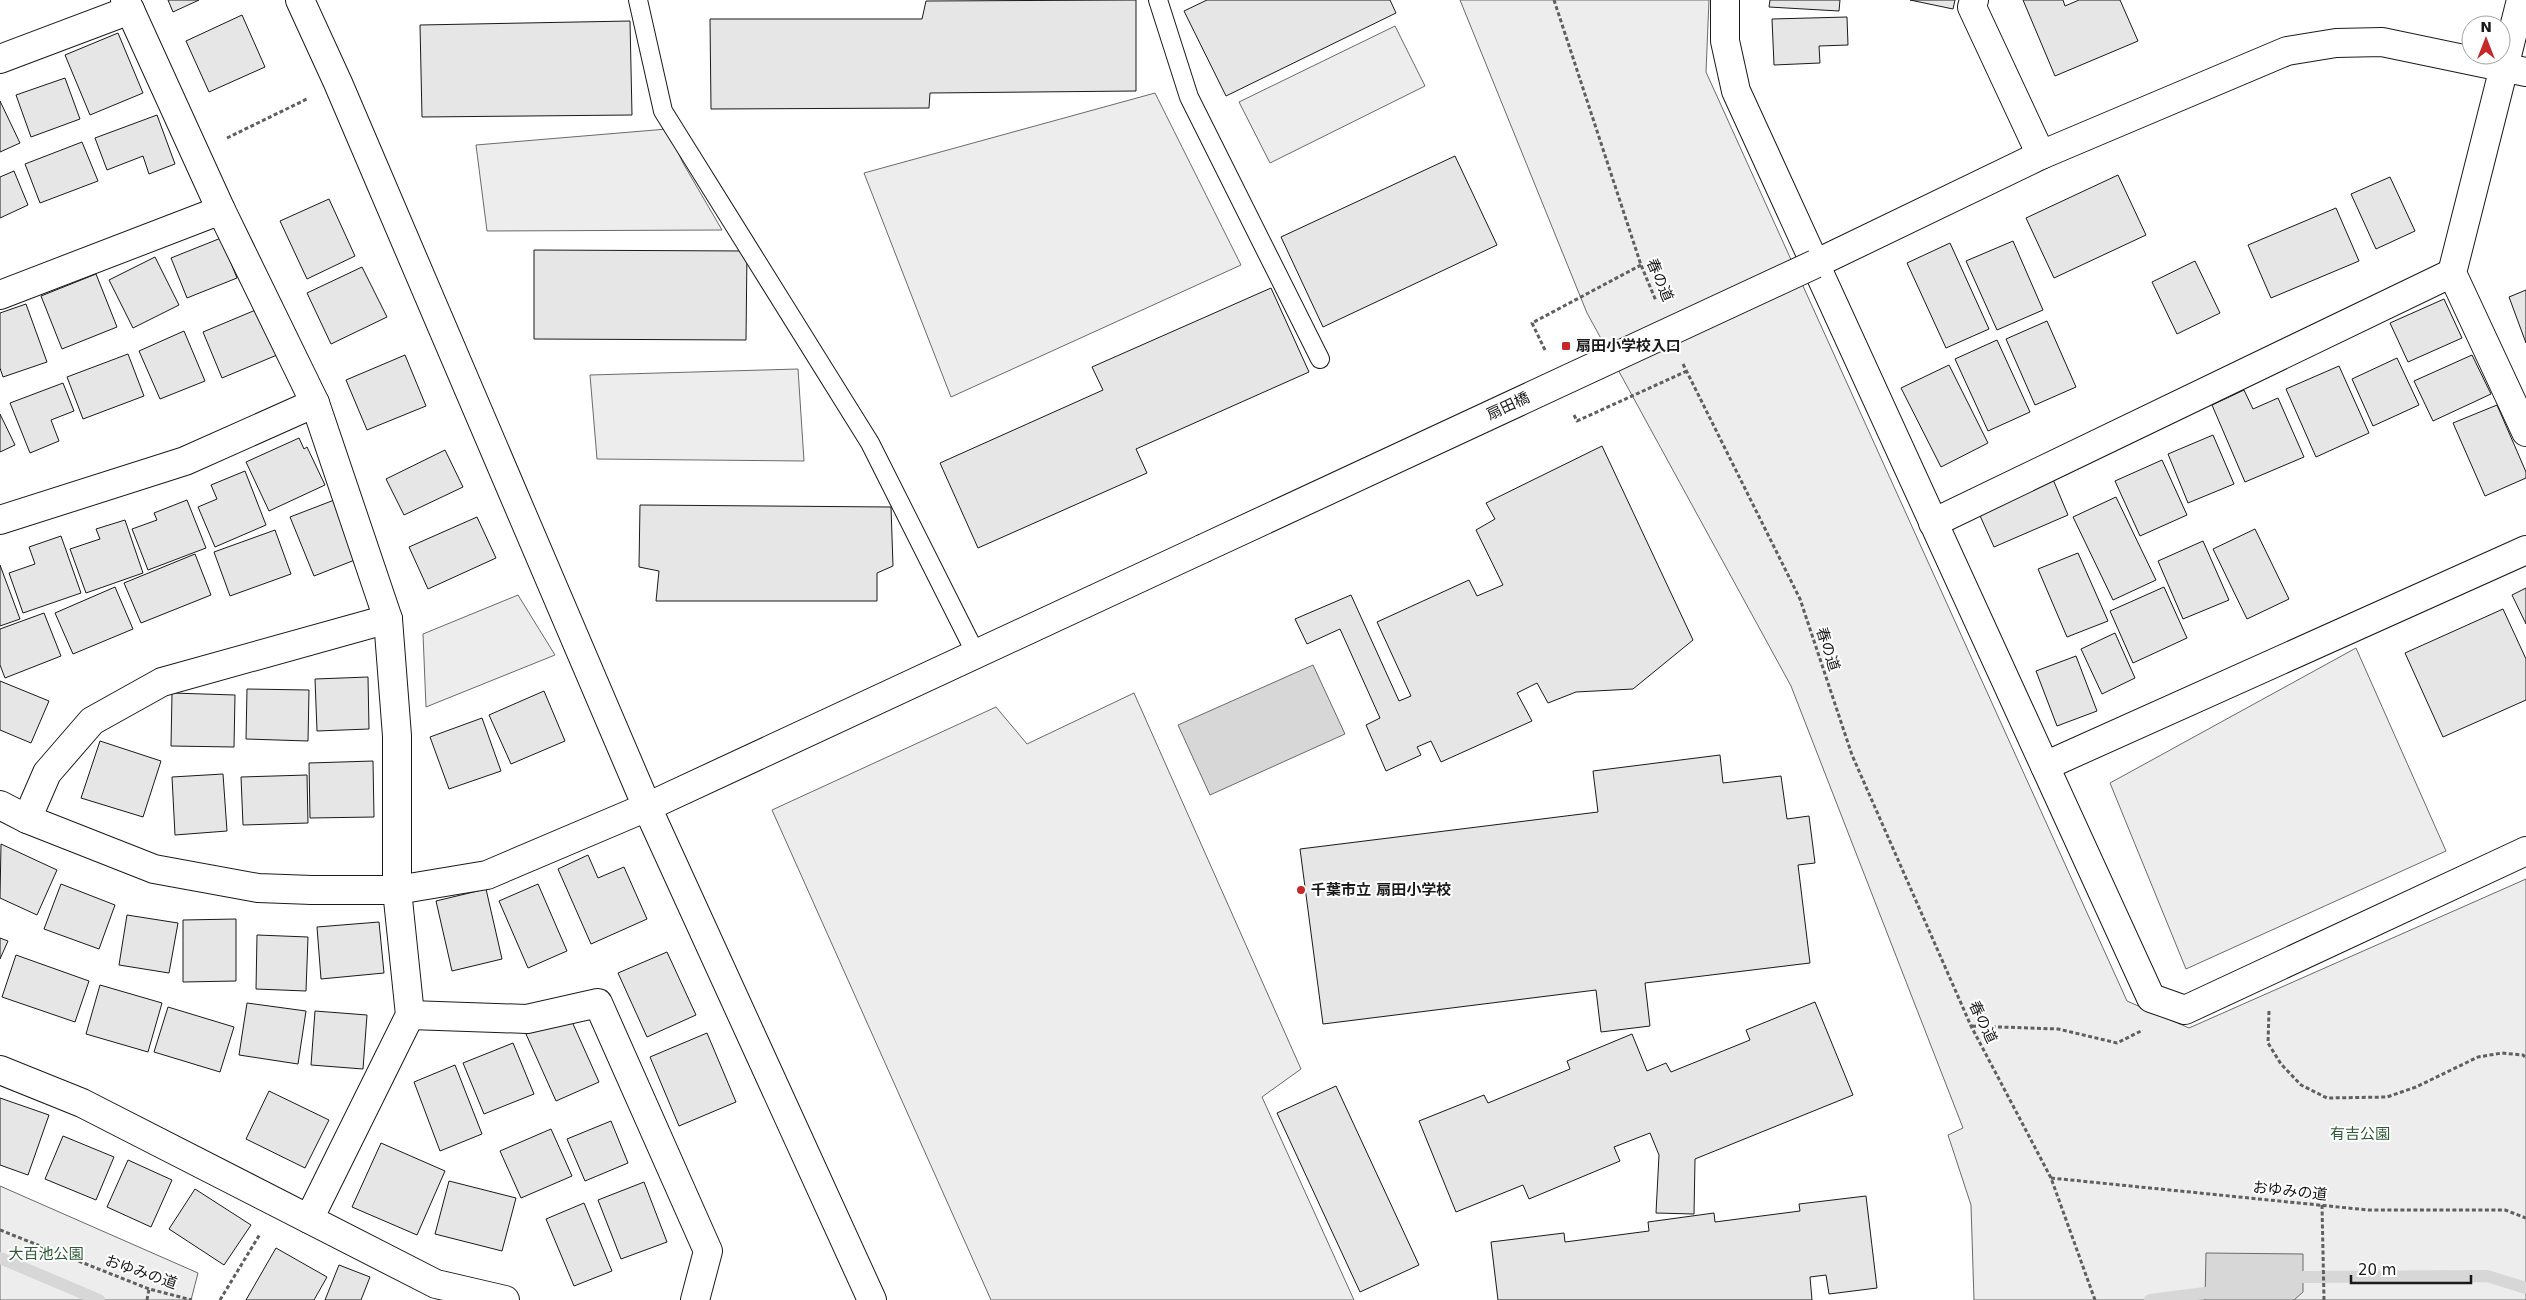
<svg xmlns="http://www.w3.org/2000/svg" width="2526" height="1300" font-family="'DejaVu Sans','Noto Sans JP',sans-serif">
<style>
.built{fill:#ededed;stroke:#6a6a6a}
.water{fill:#d7d7d7;stroke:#6a6a6a}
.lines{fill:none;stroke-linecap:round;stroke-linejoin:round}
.stream{stroke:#d7d7d7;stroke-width:12}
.building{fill:#e6e6e6;stroke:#1a1a1a}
.lane-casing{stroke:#1a1a1a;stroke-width:20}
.street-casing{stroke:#1a1a1a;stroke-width:30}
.secondary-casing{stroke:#1a1a1a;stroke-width:30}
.path{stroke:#5f5f5f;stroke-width:3;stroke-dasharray:4 2.5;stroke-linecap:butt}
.lane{stroke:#fff;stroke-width:18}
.street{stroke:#fff;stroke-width:28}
.secondary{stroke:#fff;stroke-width:28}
.secondary-bridge-casing{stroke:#1a1a1a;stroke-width:30;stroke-linecap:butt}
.secondary-bridge{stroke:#fff;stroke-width:28}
.poi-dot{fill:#c62828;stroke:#fff;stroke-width:2}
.labels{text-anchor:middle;stroke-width:4;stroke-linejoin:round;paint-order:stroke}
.street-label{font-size:15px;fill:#1a1a1a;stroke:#fff}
.poi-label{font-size:15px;font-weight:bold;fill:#1a1a1a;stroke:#fff;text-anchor:start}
.park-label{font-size:15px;fill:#2b5a34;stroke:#fff}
</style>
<rect width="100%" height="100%" fill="#fff"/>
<g class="built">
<path d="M1460,0H1709L1706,72L2127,1001L2189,1028L2526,879V1300H1974L1971,1205L1948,1135L1963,1128L1791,686L1587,313Z"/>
<path d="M1395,26L1425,86L1270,163L1239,102Z"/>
<path d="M1155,93L1241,265L951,397L864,173Z"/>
<path d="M667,129L683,163L722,230L487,231L476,145Z"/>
<path d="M798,369L804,461L597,459L590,375Z"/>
<path d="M518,595L555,655L426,707L423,634Z"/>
<path d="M2356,648L2446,851L2186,969L2110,783Z"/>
<path d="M1134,693L1301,1069L1262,1097L1354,1300H991L772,810L996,707L1027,744Z"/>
<path d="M0,1186L198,1273L191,1300H0Z"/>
</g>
<g class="water">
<path d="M1313,665L1345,734L1210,795L1178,725Z"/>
<path d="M2206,1253L2303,1254V1292L2294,1300H2205Z"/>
</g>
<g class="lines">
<g class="stream">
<path d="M0,1258L99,1300"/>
<path d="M2303,1277L2487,1276L2526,1288"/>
<path d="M2150,1300L2205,1293"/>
</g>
</g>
<g class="building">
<path d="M168,0H199L173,12Z"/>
<path d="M1136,0V91L930,93L929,108L711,109L710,19H922L926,1Z"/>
<path d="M1207,0H1390L1396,13L1226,96L1184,11Z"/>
<path d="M1770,0H1840L1839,11L1769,7Z"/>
<path d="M1910,0H1955L1953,9Z"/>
<path d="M2023,0H2063L2065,6L2079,0H2120L2138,41L2055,76Z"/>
<path d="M242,15L265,67L209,92L186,41Z"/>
<path d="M1847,17L1848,45L1819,46L1820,63L1774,65L1772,19Z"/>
<path d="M630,21L632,115L422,117L420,25Z"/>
<path d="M118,33L143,93L90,115L65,55Z"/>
<path d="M65,78L80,119L31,137L16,95Z"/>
<path d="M0,101L20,143L0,152Z"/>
<path d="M157,115L175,164L149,174L143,156L107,170L95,138Z"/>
<path d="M82,142L98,181L40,203L25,164Z"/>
<path d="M1455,156L1497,245L1323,327L1281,237Z"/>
<path d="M14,171L28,205L0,218V177Z"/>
<path d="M2118,175L2146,235L2054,278L2026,218Z"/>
<path d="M2390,177L2415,231L2376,249L2351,194Z"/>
<path d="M329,199L355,256L307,279L280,221Z"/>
<path d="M2336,208L2359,261L2271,298L2248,245Z"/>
<path d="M221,238L237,278L187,298L171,258Z"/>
<path d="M2013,241L2043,310L1997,330L1966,261Z"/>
<path d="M1950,243L1989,329L1946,348L1907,263Z"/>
<path d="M534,250L747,251L746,340L534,339Z"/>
<path d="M155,257L179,305L133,328L109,280Z"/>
<path d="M2195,261L2220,313L2177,334L2152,282Z"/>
<path d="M362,267L387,317L331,344L307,293Z"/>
<path d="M96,274L117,327L62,349L41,296Z"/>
<path d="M1271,288L1309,372L1136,449L1147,473L978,548L940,463L1103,390L1092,367Z"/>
<path d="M2526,290V343L2509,297Z"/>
<path d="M2444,299L2462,338L2408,362L2390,323Z"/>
<path d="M26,304L47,362L3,377L0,368V313Z"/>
<path d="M258,309L277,355L222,378L203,332Z"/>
<path d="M2047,321L2076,387L2035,405L2006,339Z"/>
<path d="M184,331L205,381L160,399L139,351Z"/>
<path d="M1997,340L2030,412L1988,431L1955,359Z"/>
<path d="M128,354L144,396L83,419L67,377Z"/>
<path d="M405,355L426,406L367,430L346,380Z"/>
<path d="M2472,355L2491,394L2433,421L2414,381Z"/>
<path d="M2397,358L2419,405L2373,426L2352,379Z"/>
<path d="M1949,365L1988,443L1941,467L1901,388Z"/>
<path d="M2339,366L2369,433L2316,457L2286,389Z"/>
<path d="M63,383L74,411L51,420L59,441L30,453L10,403Z"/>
<path d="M2244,390L2253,409L2278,398L2304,457L2245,482L2212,405Z"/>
<path d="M2497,405L2526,472V478L2485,496L2453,423Z"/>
<path d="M0,414L15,445L0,452Z"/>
<path d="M2213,435L2234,484L2188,503L2168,454Z"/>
<path d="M299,438L304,449L307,447L325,485L269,511L246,462Z"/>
<path d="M1602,446L1693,640L1633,689L1576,692L1548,703L1537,683L1517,693L1532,721L1441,762L1431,741L1417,747L1421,755L1386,771L1366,725L1380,718L1340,629L1307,644L1295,619L1351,595L1399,701L1411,696L1377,622L1469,580L1477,596L1503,585L1476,530L1495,519L1486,503Z"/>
<path d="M445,450L463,487L404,515L386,479Z"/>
<path d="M2162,460L2187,515L2140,536L2115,481Z"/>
<path d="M245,471L266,525L215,547L198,507L217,499L211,485Z"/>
<path d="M2052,477L2068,515L1994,547L1977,509Z"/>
<path d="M342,497L365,556L314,576L290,517Z"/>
<path d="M2116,497L2156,580L2113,600L2073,517Z"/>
<path d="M187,500L206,548L148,570L132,529L157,520L154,513Z"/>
<path d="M640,505L891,507L893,566L877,573V601H656L659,571L639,567Z"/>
<path d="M477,517L496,558L428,589L409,547Z"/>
<path d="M125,520L143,573L86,593L70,549L100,539L96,529Z"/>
<path d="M2255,529L2289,599L2247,619L2213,549Z"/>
<path d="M275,530L291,574L230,596L214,552Z"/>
<path d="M61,536L81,593L23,613L9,573L35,564L29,547Z"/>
<path d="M2203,541L2229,600L2183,619L2158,561Z"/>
<path d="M2078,553L2108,621L2067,637L2038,569Z"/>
<path d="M195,554L211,595L141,623L124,583Z"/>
<path d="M0,565L20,619L0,626Z"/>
<path d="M115,587L133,629L73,654L55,613Z"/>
<path d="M2164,587L2187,638L2133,663L2110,611Z"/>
<path d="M2526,588V624L2512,595Z"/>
<path d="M2503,609L2526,659V700L2443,737L2405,653Z"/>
<path d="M44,613L61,656L5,678L0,665V629Z"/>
<path d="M2115,633L2135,678L2102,694L2081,649Z"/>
<path d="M2076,656L2097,711L2057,726L2036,671Z"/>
<path d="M368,677L369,729L317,731L315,679Z"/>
<path d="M0,681L49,701L31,743L0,730Z"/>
<path d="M247,689L309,690L308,741L246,739Z"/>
<path d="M544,691L565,741L511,764L489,715Z"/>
<path d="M172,693L235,695L234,747L171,746Z"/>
<path d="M482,718L501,771L449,789L430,737Z"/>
<path d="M100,741L161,761L143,817L81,798Z"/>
<path d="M1720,755L1723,783L1781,776L1787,819L1809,816L1815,863L1798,865L1810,963L1645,983L1650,1026L1601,1032L1596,990L1323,1024L1300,849L1598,812L1593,771Z"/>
<path d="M373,761L374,817L310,818L309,763Z"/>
<path d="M223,774L227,831L175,835L172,777Z"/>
<path d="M307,775L308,823L243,825L241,777Z"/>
<path d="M1,844L57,870L37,915L0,898Z"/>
<path d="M588,855L598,878L624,867L647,919L591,944L558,869Z"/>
<path d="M61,884L115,905L99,949L44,929Z"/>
<path d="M538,884L567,951L528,968L499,901Z"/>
<path d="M486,889L502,959L452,971L436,901Z"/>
<path d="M127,915L178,923L169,973L119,965Z"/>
<path d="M236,919V981L183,982V920Z"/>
<path d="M379,922L384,973L321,979L317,927Z"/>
<path d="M257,935L308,937L306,991L256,989Z"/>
<path d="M0,938L8,941L0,959Z"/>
<path d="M667,952L696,1015L647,1037L618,973Z"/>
<path d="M16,955L89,981L75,1022L2,997Z"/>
<path d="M100,985L162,1003L148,1052L86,1034Z"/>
<path d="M1815,1002L1853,1095L1695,1159L1694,1214L1656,1213L1659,1155L1650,1133L1614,1147L1620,1161L1529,1199L1523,1185L1456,1212L1419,1121L1484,1095L1488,1103L1570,1069L1567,1061L1632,1034L1647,1071L1666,1063L1671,1072L1750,1040L1746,1030Z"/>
<path d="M247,1003L306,1011L298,1064L239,1055Z"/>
<path d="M168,1007L234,1027L220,1072L154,1052Z"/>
<path d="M315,1011L367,1015L363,1069L311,1065Z"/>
<path d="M569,1015L599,1082L556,1101L526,1034Z"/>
<path d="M707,1033L736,1102L679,1126L650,1057Z"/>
<path d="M513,1043L534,1094L484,1114L463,1063Z"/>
<path d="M455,1065L482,1134L440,1151L414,1082Z"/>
<path d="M1336,1086L1419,1265L1360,1292L1277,1113Z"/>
<path d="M269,1091L329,1120L305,1168L246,1139Z"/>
<path d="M0,1098L49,1115L28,1175L0,1165Z"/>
<path d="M611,1121L628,1163L585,1181L567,1139Z"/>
<path d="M551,1129L572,1176L521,1198L500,1151Z"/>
<path d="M63,1136L114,1157L96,1200L45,1179Z"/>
<path d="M381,1143L445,1171L417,1235L352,1207Z"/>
<path d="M128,1160L172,1180L151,1227L107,1207Z"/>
<path d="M449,1181L516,1198L502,1251L435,1234Z"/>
<path d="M644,1182L667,1242L621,1259L598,1200Z"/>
<path d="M195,1189L251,1225L224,1265L169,1229Z"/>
<path d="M1866,1196L1877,1288L1829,1294L1826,1275L1810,1277L1812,1300H1498L1491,1242L1564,1233L1565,1242L1649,1231L1648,1222L1714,1213L1715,1222L1800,1211L1799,1204Z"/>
<path d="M584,1203L612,1271L574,1286L546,1219Z"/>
<path d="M276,1248L327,1277L314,1300H246Z"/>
<path d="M339,1265L370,1277L361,1300H325Z"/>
</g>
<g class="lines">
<g class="lane-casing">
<g id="lane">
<path d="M638,0L663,111L870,443L976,654"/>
<path d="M1158,0L1189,97L1320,359"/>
</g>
</g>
<g class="street-casing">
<g id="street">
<path d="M1725,0V41L1736,91L2151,998L2185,1010L2526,851"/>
<path d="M1974,0L1972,7L2041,155"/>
<path d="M2521,0L2452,273L2526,432"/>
<path d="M0,59L130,10L125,0"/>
<path d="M221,210L315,403L388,619L397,736V890L410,1015L309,1219"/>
<path d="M0,295L221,210L130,10"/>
<path d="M0,520L185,461L315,403"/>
<path d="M1933,523L2452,273"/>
<path d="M2045,766L2526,550"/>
<path d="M0,805L27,819L154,869L258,888L312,890"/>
<path d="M27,819L47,773L92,721L162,682L388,619"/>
<path d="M410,1015L527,1019L598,1003L708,1251L695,1300"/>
<path d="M0,1070L82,1103L436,1284L505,1300"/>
</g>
</g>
<g class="secondary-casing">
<g id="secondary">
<path d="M300,0L338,83L647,807L872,1300"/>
<path d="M1815,264L2041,155L2287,51L2336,43L2382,42L2526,72"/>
<path d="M312,890H397L487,875L647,807L1202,549"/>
</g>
</g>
<g class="path">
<path d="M1554,0L1641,265L1656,301"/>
<path d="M227,138L307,99"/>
<path d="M1545,350L1532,323L1641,265"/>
<path d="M1683,364L1800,599L1852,755L1971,1026L2051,1178L2095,1300"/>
<path d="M1574,415L1577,421L1687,371"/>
<path d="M2269,1011L2268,1043L2281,1064L2301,1085L2327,1098L2387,1097L2416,1087L2478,1057L2502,1053L2523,1055L2526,1058"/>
<path d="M1972,1026L2058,1029L2117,1043L2141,1031"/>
<path d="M2051,1178L2368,1210H2505L2526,1218"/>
<path d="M2322,1205L2324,1300"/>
<path d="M0,1230L149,1289L192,1300"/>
<path d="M147,1300L149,1289"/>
<path d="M220,1300L260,1234"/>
</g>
<use href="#lane" class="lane"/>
<use href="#street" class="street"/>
<use href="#secondary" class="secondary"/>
<g class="secondary-bridge-casing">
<path id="secondary-bridge" d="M1202,549L1815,264"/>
</g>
<use href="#secondary-bridge" class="secondary-bridge"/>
</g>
<g class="poi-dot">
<rect x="1561" y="341" width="10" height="10" rx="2.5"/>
<circle cx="1301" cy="890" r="5"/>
</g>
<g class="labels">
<g class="street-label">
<text transform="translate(1660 280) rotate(67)" y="5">春の道</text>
<text transform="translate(1508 406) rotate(-25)" y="5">扇田橋</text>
<text transform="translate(1828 649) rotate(72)" y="5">春の道</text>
<text transform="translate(1983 1022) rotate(64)" y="5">春の道</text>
<text transform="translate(2290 1191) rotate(6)" y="5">おゆみの道</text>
<text transform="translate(141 1272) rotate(19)" y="5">おゆみの道</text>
</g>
<g class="poi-label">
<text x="1576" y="351">扇田小学校入口</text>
<text x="1311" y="895">千葉市立 扇田小学校</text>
</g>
<g class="park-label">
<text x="2360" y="1139">有吉公園</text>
<text x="46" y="1259">大百池公園</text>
</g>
</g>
<g transform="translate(2486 40)"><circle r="24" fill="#ffffff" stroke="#a3a3a3"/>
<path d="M0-4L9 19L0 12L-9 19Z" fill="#c62828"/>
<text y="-8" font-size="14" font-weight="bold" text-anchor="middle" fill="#1a1a1a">N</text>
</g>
<path d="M2351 1275v8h120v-8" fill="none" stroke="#1a1a1a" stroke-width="2.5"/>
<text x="2358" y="1275" font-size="15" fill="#1a1a1a" stroke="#ffffff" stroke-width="4" paint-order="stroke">20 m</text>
</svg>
